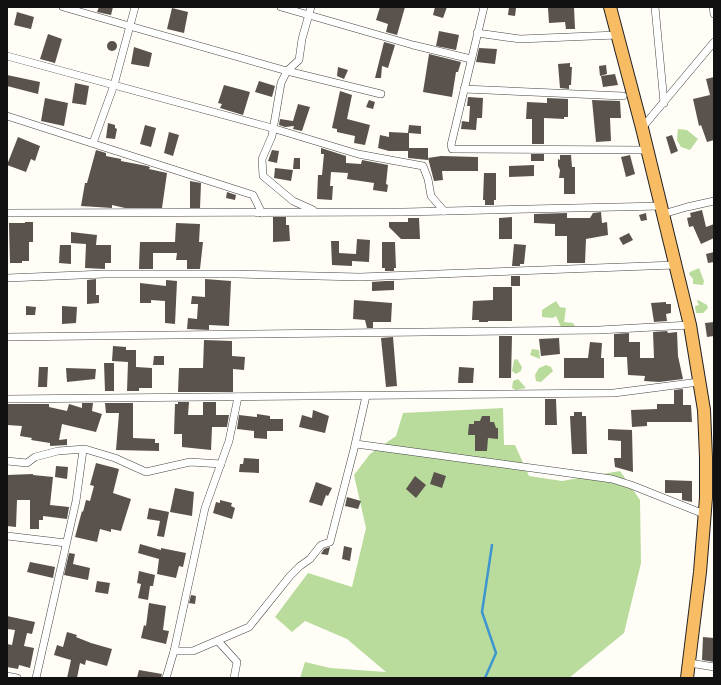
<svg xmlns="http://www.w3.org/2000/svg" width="721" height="685" font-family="Merriweather,serif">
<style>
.forest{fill:#b9dc9c}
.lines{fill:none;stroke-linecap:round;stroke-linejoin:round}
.stream{stroke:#3f96cf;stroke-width:2.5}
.building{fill:#5a524d}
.minor-casing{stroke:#444;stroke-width:8}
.trunk-casing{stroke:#222;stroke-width:14}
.minor{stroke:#fff;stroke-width:7}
.trunk{stroke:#f7bc64;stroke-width:12}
</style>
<rect width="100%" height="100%" fill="#fffdf5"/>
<g class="forest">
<path d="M678,129L687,130L698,139L690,150L681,147L677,140Z"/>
<path d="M699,268L704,281L703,285L693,284V279L689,274L690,272Z"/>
<path d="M698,300L707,305L708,308L703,313H696L695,306L699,305L697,301Z"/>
<path d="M556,301L560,307L566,308L564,322L573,323L577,330L561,327L556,316L553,318L542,317V310Z"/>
<path d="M532,349L539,350L540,359L530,355Z"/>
<path d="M517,359L522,367L521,371L516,374L512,371L514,360Z"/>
<path d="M546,365L551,367L553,371L541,382L536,381L535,375L539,368Z"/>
<path d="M518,379L526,388L516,390L512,388L513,381Z"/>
<path d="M503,408L504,445H515L529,476L562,481L620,471L640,500L641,563L624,633L569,678H300L305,662L330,668L386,672L347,639L305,621L292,632L275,617L308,573L352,587L366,528L354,475L370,454L396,436L403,413Z"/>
</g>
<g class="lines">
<path class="stream" d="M485,678L496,653L482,612L492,545"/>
</g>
<g class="building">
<path d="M99,7H113L111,15L97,12Z"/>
<path d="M380,7H405L397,35L386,32L388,24L376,20Z"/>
<path d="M435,7H447L443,18L433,15Z"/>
<path d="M509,7L516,8L515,16L508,15Z"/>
<path d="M568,7H574L575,29H566L565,22L549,23L548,8Z"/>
<path d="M172,8L188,12L184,33L167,29Z"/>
<path d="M17,12L34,17L31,29L14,25Z"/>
<path d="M439,31L459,35L456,50L436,46Z"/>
<path d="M48,34L62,39L55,63L40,59Z"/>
<circle cx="112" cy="46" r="5"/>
<path d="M384,42L395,45L388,68L382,66L381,78H375Z"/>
<path d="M134,47L152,53L149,67L131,64Z"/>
<path d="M479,48L497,49L495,64L476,62Z"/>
<path d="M429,54L461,62L458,72H456L452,97L423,92Z"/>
<path d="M570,63V67H572L571,85H569V89L560,88L558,64Z"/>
<path d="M606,65L607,74L600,76L599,66Z"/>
<path d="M338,67L348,70L344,79L337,76Z"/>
<path d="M615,74L618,85L603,87L601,76Z"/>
<path d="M7,75L40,82L38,94L7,86Z"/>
<path d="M714,77V140L707,142L701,125L699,126L693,99L710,95L706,79Z"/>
<path d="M259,81L275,86L272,97L255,92Z"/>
<path d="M75,83L89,86L86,105L72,103Z"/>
<path d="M224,85L250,92L243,115L220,108L222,104L218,103Z"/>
<path d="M340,91L352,95L347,119L370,125L365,145L354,143L355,136L337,132V129L332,128Z"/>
<path d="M468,97L483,98L482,118H477L476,130L461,129L462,121L469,122L470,106H467Z"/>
<path d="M45,98L68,103L64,126L41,121Z"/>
<path d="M547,98L568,99V117H564V119L544,118V144H532V119H526L527,102L547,103Z"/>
<path d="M369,100L375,102L373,109L366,107Z"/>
<path d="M592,100L620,101L621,118H610L611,141L596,142Z"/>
<path d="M298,104L310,107L302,131L293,129L294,126L285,127L279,125L280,119L293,121Z"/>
<path d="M108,123L115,125V128L117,129L115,139L106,138Z"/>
<path d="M145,125L156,128L151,147L140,144Z"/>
<path d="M409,125L421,126V134L409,133V148H428V160L408,158V151H389L378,148L380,135L389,137V132L408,133Z"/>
<path d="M169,132L179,135L173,156L164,153Z"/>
<path d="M672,135L678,151L671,154L666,137Z"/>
<path d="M18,137L40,146L35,161L31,159L26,172L7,165Z"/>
<path d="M321,148L346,156V163L361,164L362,160L388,165L386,184L388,185L387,192L373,190L374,183L347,179L348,173L331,172L330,186H333L332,200L317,199L318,175H322L324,154H321Z"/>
<path d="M96,150L106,153V156L121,159V161L147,166L150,167L149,169L167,173L162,208H125L112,205V208L81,206L85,183H87Z"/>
<path d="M272,150L279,151L277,163L268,161Z"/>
<rect x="531" y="154" width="13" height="7"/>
<path d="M560,155H571L572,167H575V194H564V178H559L560,170L558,166V159L560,160Z"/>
<path d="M630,155L635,174L626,177L621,157Z"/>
<path d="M441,156L478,157V171H442L443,180L434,181L428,158Z"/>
<path d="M294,158H300V169H293Z"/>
<path d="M534,165V176L509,177V166Z"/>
<path d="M275,168L293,170L291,181L274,178Z"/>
<path d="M484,173H496V200H494V205H485V200H483Z"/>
<path d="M190,181L201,183L200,208H190Z"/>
<path d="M227,192L236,195L235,200L226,198Z"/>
<path d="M702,210L706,227L714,224V238L701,244L693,226L689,227L687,218L691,217L690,213Z"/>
<path d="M601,212L602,223L607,222L608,235L586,239L585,263H567V236H555V224L534,223V214L567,213V218H590L593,213Z"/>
<path d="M646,213L647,220L641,221L639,215Z"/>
<path d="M273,217H286V225H289L290,241L273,242Z"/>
<path d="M512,217V239H499V218Z"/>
<path d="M408,218H419L420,239H401L389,227V222H408Z"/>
<path d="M25,222H33V242H29V261H22V263H10L9,223H25Z"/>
<path d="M176,223L200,224L199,242H203L200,269H187V260H176L177,253H153V269H139L140,242H175Z"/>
<path d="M71,232L97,235L96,245H111V263H105V269L85,268L86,244L71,243Z"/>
<path d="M629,233L633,240L623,245L619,238Z"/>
<path d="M357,239L370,240L369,262L352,261V266L332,265L331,241H339V253L356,254Z"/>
<path d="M382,242H395L396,268H394V271H385V268H382Z"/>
<path d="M514,244L526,245L524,264H520V266H512Z"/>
<path d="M60,245H71V264L59,263Z"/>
<path d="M714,252V262L708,263L706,254Z"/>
<rect x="511" y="276" width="9" height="10"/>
<path d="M96,279V295H99V303L87,304V280Z"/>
<path d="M205,279L231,281L229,326L209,325V330L187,329L188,318L197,319L198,304H191L192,296L205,297Z"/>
<path d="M166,280L177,281L175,324L165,323V301L151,300V303H140V283L166,286Z"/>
<path d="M385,281H394V290L372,291V282Z"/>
<path d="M493,287H512V321H488V322H479V320H472L473,301L493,300Z"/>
<path d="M354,300L392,303L391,322H373V328H367L365,320L353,319Z"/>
<path d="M666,302V304H671V313L666,314L667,321L654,322L651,303Z"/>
<path d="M26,306L36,307L35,315H26Z"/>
<path d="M62,306L77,307L76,323L62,324Z"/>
<path d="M714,322V336L707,337L705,323Z"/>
<path d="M667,331L668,333L677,332L678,356L683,379L659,382L644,381L645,376L628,375L627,357H614V334L629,333V342H640V358H654L653,332Z"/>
<path d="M499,336H512L511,378H499Z"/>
<path d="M393,337L397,386L386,387L381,338Z"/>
<path d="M559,338L560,354L541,356L539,339Z"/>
<path d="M204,340L232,341V356L245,357L244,370L233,369V392H178L179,368H203Z"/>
<path d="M590,342L602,343L601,358H604V378H564V358H588Z"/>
<path d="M113,346L126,347V350H136V367L152,368V388H139V391H127L128,362L112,361Z"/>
<path d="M154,356H164V365H153Z"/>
<path d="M104,363H114V391H105Z"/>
<path d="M39,367H48L47,387H38Z"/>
<path d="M459,367L474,368L473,383H458Z"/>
<path d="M66,368L96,369L95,379L67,382Z"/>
<path d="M683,389V405H691L692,422H647V426L632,427L631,410L657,409V404H674V390Z"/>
<path d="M545,399H556L557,425H545Z"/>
<path d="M178,402H189L188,415H203V402H216V415H229L227,427H212L211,450L182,447V434H174L175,404H178Z"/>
<path d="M82,403H93L92,411L102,414L96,432L62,424L59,440L67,439V445L50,446V443L31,440L32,438L20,436L22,426L7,425V404H49V407L67,411L69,404L82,408Z"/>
<path d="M105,403H133V438L155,439V443H159V451L116,450L119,413H106Z"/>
<path d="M313,410L329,416L325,433L299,427L302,415L312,418Z"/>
<path d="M574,412H582V416H586L587,454H572L570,416H574Z"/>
<path d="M257,414L270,416V419H283V431H267V439L254,438V431L237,429L239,415L257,417Z"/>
<path d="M482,416H490V422H494L496,428H498V439L488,438L487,451H475V435H468L469,424H474V421H480Z"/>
<path d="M608,429L632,430L633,472L615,467L614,458H621V441L608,440Z"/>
<path d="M244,458L259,459V473L239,472L240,464H243Z"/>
<path d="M96,463L119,469L113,493L131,499L121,531L111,529V532L100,529L97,542L75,537L82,511L83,512L86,500L90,501L94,486L90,485Z"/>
<path d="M56,466L68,467L67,479L55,477Z"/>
<path d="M434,472L446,476L442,488L430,484Z"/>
<path d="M33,474V475L53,477L50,505L69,507L67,519L43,516V520H39V529H30V500H17L16,527L7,526V475Z"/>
<path d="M415,476L426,485L416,498L406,489Z"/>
<path d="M665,480L692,481V502L682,500V493H665Z"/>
<path d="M316,482L332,488L328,496L326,495L322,506L309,502Z"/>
<path d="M175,488L194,492L192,516L170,512Z"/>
<path d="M347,497L361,501L358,509L345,506Z"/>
<path d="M220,500L232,503L231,506L235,508L232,519L213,513L216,502L220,503Z"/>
<path d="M149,508L169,512L164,537L157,536L160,521L147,519Z"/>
<path d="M140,544L161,550V548L186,553L183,567L179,566L176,578L157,574L159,559L138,553Z"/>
<path d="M344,546L352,548L350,561L342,559Z"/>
<path d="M330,547L328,555L321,554L324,549Z"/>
<path d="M69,553L75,554L73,564L90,568L88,580L64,575Z"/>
<path d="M30,562L55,567L53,578L27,572Z"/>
<path d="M139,571L155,575L153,586H150L148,600L138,598L141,584L137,583Z"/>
<path d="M97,581L110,583L108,594L95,592Z"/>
<path d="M191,595L196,596L195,604L189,603Z"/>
<path d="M149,603L166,606L163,630L169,631L166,644L141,638L144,625L146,626Z"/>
<path d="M7,616L35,622L32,634L27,633L24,646L34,648L30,668L19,665L18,669L7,667V644L12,645L15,630L7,629Z"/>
<path d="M67,632L77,635L76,637L91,643L112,649L107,666L86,660L85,665L80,663L77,678H67L71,660L54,655L57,645L63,647Z"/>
<path d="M703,637L714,638V662L702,660Z"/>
<path d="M139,670L162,674L161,678H137Z"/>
</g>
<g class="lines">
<g class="minor-casing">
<g id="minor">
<path d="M63,7L287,71L381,94"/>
<path d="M281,7L413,45L471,59"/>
<path d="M311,7L302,39L299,60L287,71L281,83L272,136L262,159L263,176L293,201L313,210"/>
<path d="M484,7L451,145L452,149L647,150"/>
<path d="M655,7L664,103"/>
<path d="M713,7L714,14"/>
<path d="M477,33L520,39L617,35"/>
<path d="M7,56L272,128L358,154L423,166L428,179L431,196L444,211"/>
<path d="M464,89L623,96"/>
<path d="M7,116L253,195L262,213"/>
<path d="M642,128L714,42"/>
<path d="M93,143L114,85L135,7"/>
<path d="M7,213L404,212L661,206"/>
<path d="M663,214L687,207L714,201"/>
<path d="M7,278L105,274H236L360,277L675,265"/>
<path d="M7,337L599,330L690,325"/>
<path d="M7,399L614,393L699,382"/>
<path d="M356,444L612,479L631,485L704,514"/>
<path d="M7,461L27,463L35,457L58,451L85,449L115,458L146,472L190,462L221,464"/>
<path d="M7,536L66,543"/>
<path d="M218,641L237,662L234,678"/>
<path d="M174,651L205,508L229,441L238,397"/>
<path d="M690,663L714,667"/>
<path d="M7,676L17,678"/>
<path d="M36,678L76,501L83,450"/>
<path d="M166,678L174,651H193L249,627L290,576L300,566L310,559L321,545L330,542L354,449L366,396"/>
</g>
</g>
<g class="trunk-casing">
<path id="trunk" d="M610,7L642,128L690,325L704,410L706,457V498L700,572L687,678"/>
</g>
<use href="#minor" class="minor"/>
<use href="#trunk" class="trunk"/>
</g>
<rect width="721" height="685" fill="none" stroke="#111111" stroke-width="16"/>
</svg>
